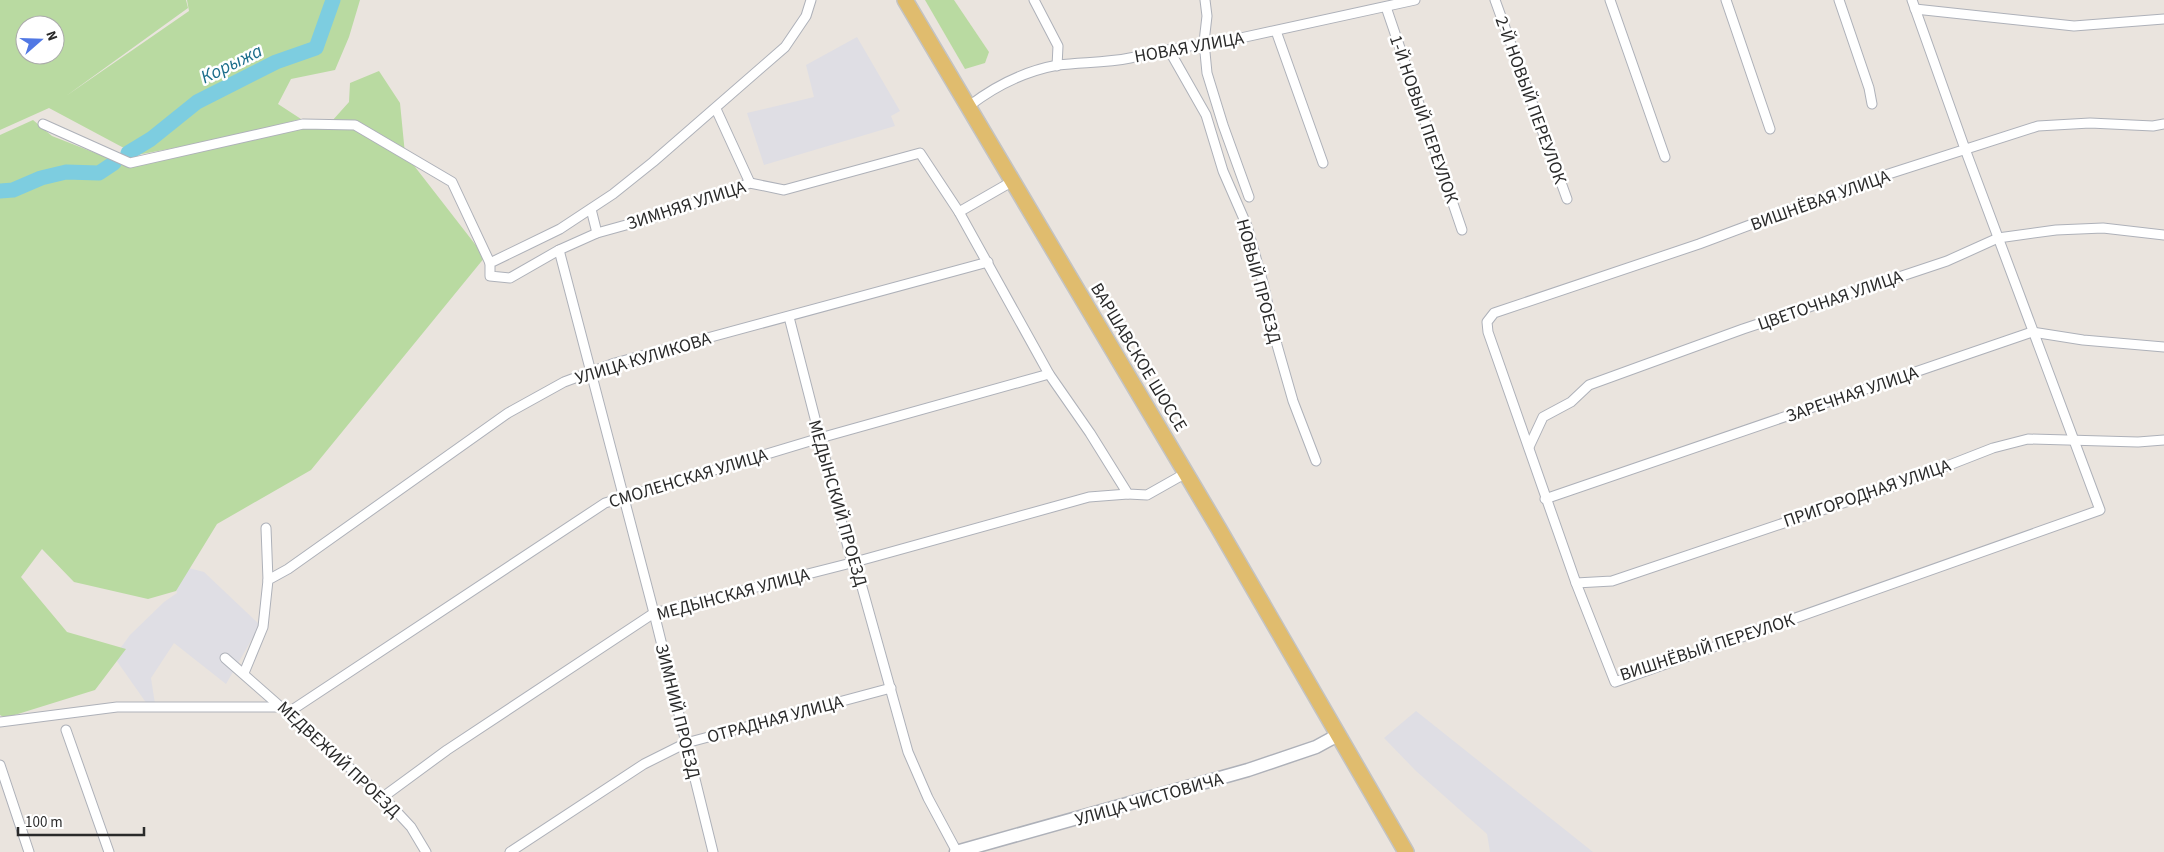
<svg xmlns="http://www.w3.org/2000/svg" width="2164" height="852" font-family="'Source Sans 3',sans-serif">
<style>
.industrial{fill:#dfdee4}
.green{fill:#b9daa1;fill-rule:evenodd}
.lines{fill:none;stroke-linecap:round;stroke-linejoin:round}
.river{stroke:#7dcde0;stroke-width:15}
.street-casing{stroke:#aeb1b9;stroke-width:11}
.secondary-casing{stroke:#aeb1b9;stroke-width:15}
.primary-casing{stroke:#c3c3c3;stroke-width:18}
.street{stroke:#fff;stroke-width:9}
.secondary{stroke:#fff;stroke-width:12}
.primary{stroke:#e0bc6e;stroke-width:15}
.labels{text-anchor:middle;stroke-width:5;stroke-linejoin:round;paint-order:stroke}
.street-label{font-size:18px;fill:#2a2a2a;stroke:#fff}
.water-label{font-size:19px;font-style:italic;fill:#1d6e8b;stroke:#fff}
</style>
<rect width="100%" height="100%" fill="#eae4de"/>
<g class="industrial">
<path d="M857,37L900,111L891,116L895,126L764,165L747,113L814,97L806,65Z"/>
<path d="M181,566L204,572L260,625L226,684L174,643L151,678L155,704H147L114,657L130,635L164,602L177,593L172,568Z"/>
<path d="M1416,711L1593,852H1490L1487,834L1416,771L1384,738Z"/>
</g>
<g class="green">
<path d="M0,0H186L188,8L66,96L189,11L187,0H360L349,37L335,70L291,79L278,104L301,119L226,138L137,155L49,108L0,130ZM25,25H55V55H25Z"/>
<path d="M925,0H954L989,52L985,63L965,69Z"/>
<path d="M379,71L400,103L405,154L485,257L311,470L217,524L176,591L148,599L74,582L42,549L21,577L67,632L126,649L95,690L5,718L0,715V135L33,120L52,136L131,167L332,121L349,102L350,83Z"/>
</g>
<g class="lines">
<g class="river">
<path d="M128,153L151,139L197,102L276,62L316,48L333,0"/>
<path d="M0,191L13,190L41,178L66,172L99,173L114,163"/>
</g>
<g class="street-casing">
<g id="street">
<path d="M811,0L806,16L785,47L653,162L613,194L560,229L490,263V276L510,278L559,250L597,233L662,215L750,183L784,190L920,153L959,212L1049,374L1090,433L1128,494L1147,495L1186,473"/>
<path d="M1034,0L1058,46L1057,66"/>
<path d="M1205,0L1207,16L1204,42L1207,73L1223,125L1249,197"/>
<path d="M1495,0L1567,199"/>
<path d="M1610,0L1665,157"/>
<path d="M1726,0L1770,129"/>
<path d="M1839,0L1869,88L1872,104"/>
<path d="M1912,0L1965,149L2100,510L1615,682L1576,583L1488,332L1487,322L1494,313L1699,244L1873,179L2038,126L2090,123L2153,126L2164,124"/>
<path d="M1386,7L1462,230"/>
<path d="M1915,9L2074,26L2164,19"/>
<path d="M1276,31L1323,163"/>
<path d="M1169,50L1206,115L1223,171L1247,226L1263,283L1277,345L1293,401L1316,461"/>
<path d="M969,106C995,86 1025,71 1058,65C1082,62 1106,63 1130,58C1162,52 1194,43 1227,41L1415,0"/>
<path d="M716,109L750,183"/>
<path d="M43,124L130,163L303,124L355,125L452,182L490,263"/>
<path d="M591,209L597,233"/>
<path d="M959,212L1013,181"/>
<path d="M559,250L654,613L713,852"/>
<path d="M789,317L850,555L855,562L908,752L928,798L957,852"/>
<path d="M1529,447L1543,417L1571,402L1589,385L1743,329L1947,261L1998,238L2056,230L2103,228L2164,235"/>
<path d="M1545,499L2032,332L2083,340L2164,347"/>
<path d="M266,528L268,580"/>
<path d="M1576,583L1612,581L1911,480L1993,448L2028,439L2138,442L2164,440"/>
<path d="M225,658L383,797L411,827L426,852"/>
<path d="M244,673L263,627L268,580L288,569L508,413L564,382L615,363L988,262"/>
<path d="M289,712L605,503L820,438L1049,374"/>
<path d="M0,722L117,707H283"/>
<path d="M66,730L109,852"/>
<path d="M0,765L29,852"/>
<path d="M383,797L447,750L654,613L855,562L1089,497L1128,494"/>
<path d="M510,852L644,764L686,743L891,688"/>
</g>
</g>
<g class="secondary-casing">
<path id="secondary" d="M956,852L1248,770L1316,747L1338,735"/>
</g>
<g class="primary-casing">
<path id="primary" d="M905,0L1219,529L1406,852"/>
</g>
<use href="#street" class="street"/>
<use href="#secondary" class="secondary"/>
<use href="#primary" class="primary"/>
</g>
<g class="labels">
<g class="street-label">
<text transform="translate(1189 47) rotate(-10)" y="6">НОВАЯ УЛИЦА</text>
<text transform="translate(1531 100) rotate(70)" y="6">2-Й НОВЫЙ ПЕРЕУЛОК</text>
<text transform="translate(1424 119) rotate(71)" y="6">1-Й НОВЫЙ ПЕРЕУЛОК</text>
<text transform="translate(1820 200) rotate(-20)" y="6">ВИШНЁВАЯ УЛИЦА</text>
<text transform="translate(686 205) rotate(-18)" y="6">ЗИМНЯЯ УЛИЦА</text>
<text transform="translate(1259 281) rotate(75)" y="6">НОВЫЙ ПРОЕЗД</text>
<text transform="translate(1830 300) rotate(-19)" y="6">ЦВЕТОЧНАЯ УЛИЦА</text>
<text transform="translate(1139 357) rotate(59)" y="6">ВАРШАВСКОЕ ШОССЕ</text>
<text transform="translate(643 358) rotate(-17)" y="6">УЛИЦА КУЛИКОВА</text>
<text transform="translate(1852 394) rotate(-19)" y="6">ЗАРЕЧНАЯ УЛИЦА</text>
<text transform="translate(688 478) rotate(-17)" y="6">СМОЛЕНСКАЯ УЛИЦА</text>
<text transform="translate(1867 493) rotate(-19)" y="6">ПРИГОРОДНАЯ УЛИЦА</text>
<text transform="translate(838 503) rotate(74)" y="6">МЕДЫНСКИЙ ПРОЕЗД</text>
<text transform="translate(733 594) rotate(-15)" y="6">МЕДЫНСКАЯ УЛИЦА</text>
<text transform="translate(1707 647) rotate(-18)" y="6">ВИШНЁВЫЙ ПЕРЕУЛОК</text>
<text transform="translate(678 711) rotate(76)" y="6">ЗИМНИЙ ПРОЕЗД</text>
<text transform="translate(775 719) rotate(-15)" y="6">ОТРАДНАЯ УЛИЦА</text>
<text transform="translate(339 759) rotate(43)" y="6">МЕДВЕЖИЙ ПРОЕЗД</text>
<text transform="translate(1149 799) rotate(-16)" y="6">УЛИЦА ЧИСТОВИЧА</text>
</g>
<g class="water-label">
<text transform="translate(231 63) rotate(-26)" y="7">Корыжа</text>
</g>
</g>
<g transform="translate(40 40) rotate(70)"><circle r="24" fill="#ffffff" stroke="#aaaaaa"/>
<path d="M0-4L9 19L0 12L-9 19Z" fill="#5178e4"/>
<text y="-8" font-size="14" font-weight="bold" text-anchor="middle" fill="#2a2a2a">N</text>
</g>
<path d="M18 827v8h126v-8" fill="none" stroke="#2a2a2a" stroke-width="2.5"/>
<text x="25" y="827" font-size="15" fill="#2a2a2a" stroke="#ffffff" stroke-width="4" paint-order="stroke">100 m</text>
</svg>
